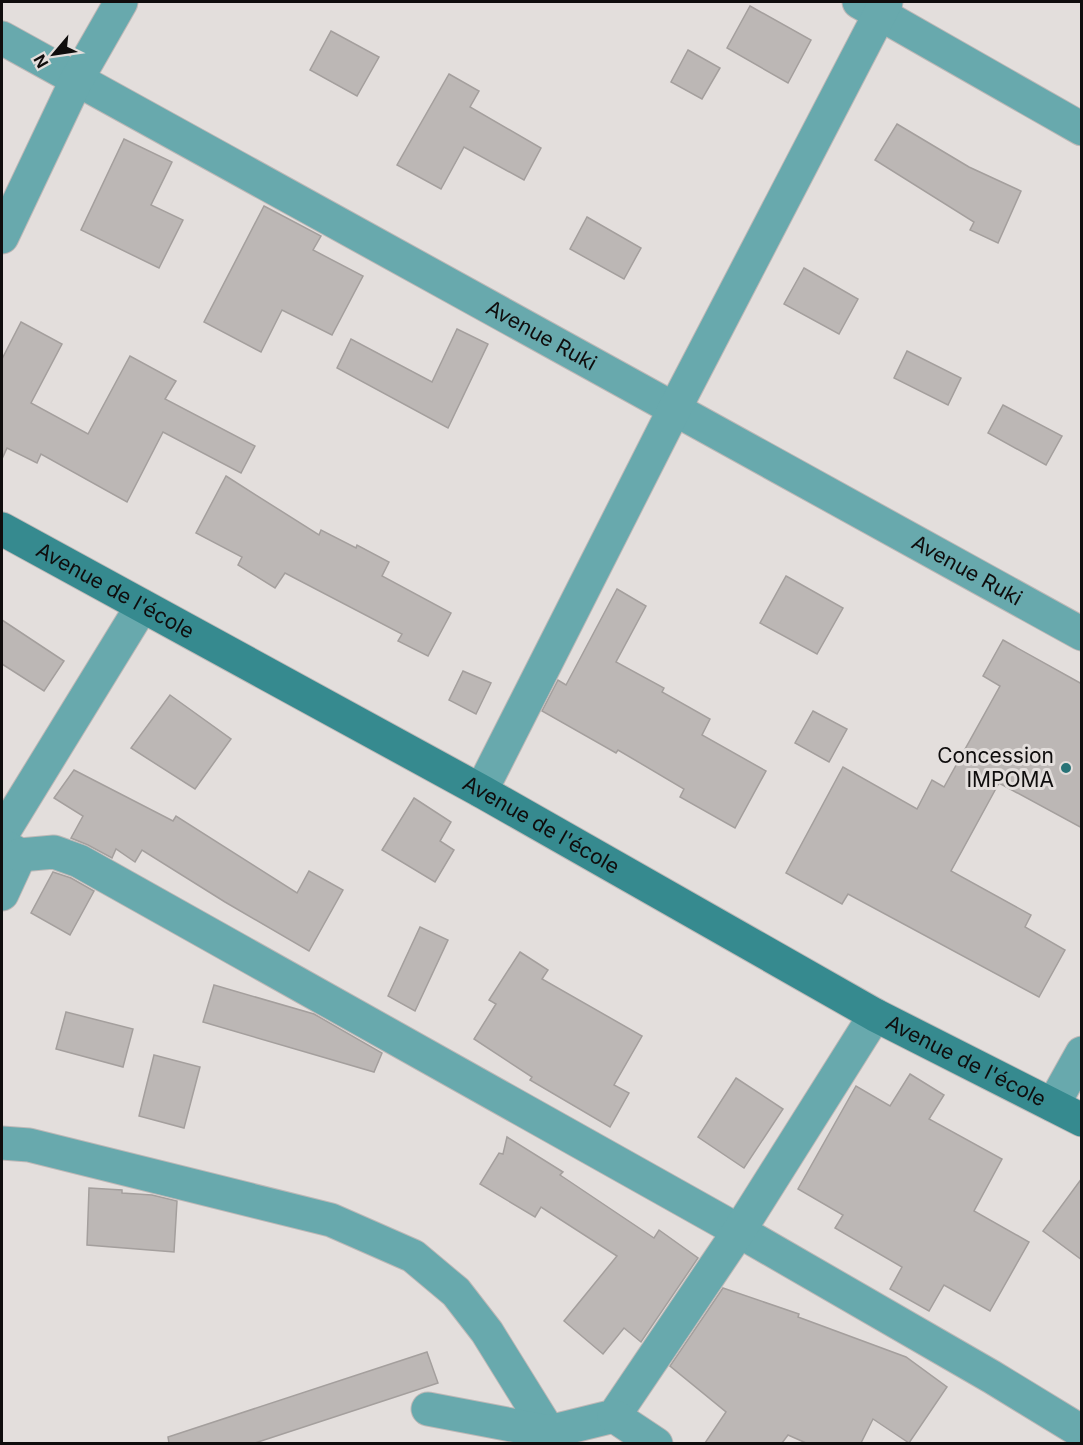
<svg xmlns="http://www.w3.org/2000/svg" width="1083" height="1445" font-family="Inter,sans-serif">
<style>
.building{fill:#bcb7b5;stroke:#a49f9d;stroke-width:1.5}
.lines{fill:none;stroke-linecap:round;stroke-linejoin:round}
.street-casing{stroke:#bdb8b7;stroke-width:35}
.secondary-casing{stroke:#bdb8b7;stroke-width:35}
.street{stroke:#68a9ad;stroke-width:33}
.secondary{stroke:#368a8f;stroke-width:33}
.poi-dot{fill:#287377;stroke:#e3dedc;stroke-width:2}
.labels{text-anchor:middle;stroke-width:6;stroke-linejoin:round;paint-order:stroke}
.street-label{font-size:21px;fill:#0f0d0d;stroke:#e3dedc}
.poi-label{font-size:21px;fill:#0f0d0d;stroke:#e3dedc;text-anchor:end}
</style>
<rect width="100%" height="100%" fill="#e3dedc"/>
<g class="building">
<path d="M750,6L811,40L788,83L727,48Z"/>
<path d="M331,31L379,57L357,96L310,70Z"/>
<path d="M688,50L720,68L702,99L671,82Z"/>
<path d="M449,74L479,91L470,107L541,148L524,180L464,147L441,189L397,165Z"/>
<path d="M897,124L969,167L1021,191L998,243L970,230L974,222L875,160Z"/>
<path d="M124,139L172,162L151,205L183,220L159,268L81,230Z"/>
<path d="M264,206L321,236L313,250L363,276L332,335L282,310L261,352L204,322Z"/>
<path d="M587,217L641,248L624,279L570,249Z"/>
<path d="M804,268L858,299L839,334L784,304Z"/>
<path d="M21,322L62,344L31,403L88,434L130,356L176,381L165,399L255,446L241,473L163,432L127,502L41,454L37,463L7,448L2,459V359Z"/>
<path d="M457,329L488,344L448,428L337,368L351,339L432,382Z"/>
<path d="M907,351L961,378L948,405L894,378Z"/>
<path d="M1003,405L1062,436L1046,465L988,433Z"/>
<path d="M226,476L319,535L321,530L356,548L357,545L389,562L382,576L451,613L428,656L398,641L402,634L285,573L275,588L238,565L242,557L196,533Z"/>
<path d="M786,576L843,608L817,654L760,623Z"/>
<path d="M617,589L646,606L616,662L664,688L662,692L710,719L702,735L766,771L735,828L680,797L684,789L618,750L616,753L542,711L558,680L566,685Z"/>
<path d="M2,620L64,661L44,691L2,664Z"/>
<path d="M1003,640L1082,684V828L999,783L951,871L1031,915L1025,927L1065,950L1039,997L848,894L842,904L786,873L843,767L917,809L932,780L944,787L1000,686L983,676Z"/>
<path d="M463,671L491,683L476,714L449,700Z"/>
<path d="M170,695L231,739L195,789L131,748Z"/>
<path d="M813,711L847,729L829,762L795,743Z"/>
<path d="M74,770L173,821L176,816L297,893L309,871L343,890L309,951L225,902L142,850L135,862L116,849L112,858L88,845L71,838L83,816L54,798Z"/>
<path d="M414,798L451,822L440,841L454,850L435,882L382,850Z"/>
<path d="M53,872L71,878L94,891L70,935L31,913Z"/>
<path d="M420,927L448,940L415,1011L388,996Z"/>
<path d="M520,952L548,970L542,979L642,1036L614,1085L629,1093L610,1127L530,1080L532,1077L474,1039L496,1004L489,1000Z"/>
<path d="M214,985L314,1014L382,1053L374,1072L203,1022Z"/>
<path d="M66,1012L133,1029L123,1067L56,1049Z"/>
<path d="M154,1055L200,1067L184,1128L139,1116Z"/>
<path d="M910,1074L944,1095L929,1119L1002,1159L974,1211L1029,1242L990,1311L944,1285L929,1311L890,1289L902,1267L835,1228L843,1215L798,1189L856,1086L890,1106Z"/>
<path d="M736,1078L783,1109L744,1168L698,1137Z"/>
<path d="M507,1137L563,1172L560,1175L654,1238L659,1230L698,1258L641,1342L624,1328L603,1354L564,1321L617,1256L541,1207L535,1217L480,1184L499,1153L503,1154Z"/>
<path d="M1082,1178V1260L1043,1231Z"/>
<path d="M89,1188L122,1190V1193L152,1195L177,1201L174,1252L87,1245Z"/>
<path d="M723,1288L799,1314L798,1317L906,1357L947,1387L909,1443L873,1419L861,1443H806L788,1435L782,1443H705L726,1412L670,1366Z"/>
<path d="M427,1352L438,1383L255,1443H169L168,1437Z"/>
</g>
<g class="lines">
<g class="street-casing">
<g id="street">
<path d="M859,2L1082,129"/>
<path id="s1" d="M2,38L1082,634"/>
<path d="M2,237L77,79L121,2"/>
<path d="M481,791L675,408L886,2"/>
<path d="M2,834L142,606"/>
<path d="M2,845L20,855L2,894"/>
<path d="M20,855L54,852L79,861L739,1231L992,1377L1082,1432"/>
<path d="M1053,1105L1082,1053"/>
<path d="M2,1143L29,1145L331,1220L413,1256L456,1292L487,1332L549,1432L553,1444"/>
<path d="M428,1409L549,1432L614,1416L739,1231L875,1015"/>
<path d="M614,1416L656,1444"/>
</g>
</g>
<g class="secondary-casing">
<g id="secondary">
<path id="s2" d="M2,529L481,791L875,1015L1082,1120"/>
</g>
</g>
<use href="#street" class="street"/>
<use href="#secondary" class="secondary"/>
</g>
<circle class="poi-dot" cx="1066" cy="768" r="6"/>
<g class="labels">
<g class="street-label">
<text dy="7" stroke="none"><textPath href="#s1" startOffset="616">Avenue Ruki</textPath></text>
<text dy="7" stroke="none"><textPath href="#s1" startOffset="1102">Avenue Ruki</textPath></text>
<text dy="7" stroke="none"><textPath href="#s2" startOffset="129">Avenue de l'école</textPath></text>
<text dy="7" stroke="none"><textPath href="#s2" startOffset="615">Avenue de l'école</textPath></text>
<text dy="7" stroke="none"><textPath href="#s2" startOffset="1101">Avenue de l'école</textPath></text>
</g>
<g class="poi-label">
<text x="1054" y="763">Concession<tspan x="1054" dy="24">IMPOMA</tspan></text>
</g>
</g>
<rect width="1083" height="1445" fill="none" stroke="#0f0d0d" stroke-width="6"/>
<g transform="translate(54 54) rotate(241)" stroke="#e3dedc" stroke-width="4.5" paint-order="stroke">
<path d="M0-4.5L10 22L0 15L-10 22Z" fill="#0f0d0d"/>
<text y="-9" font-size="16" font-weight="bold" text-anchor="middle" fill="#0f0d0d">N</text>
</g>
</svg>
